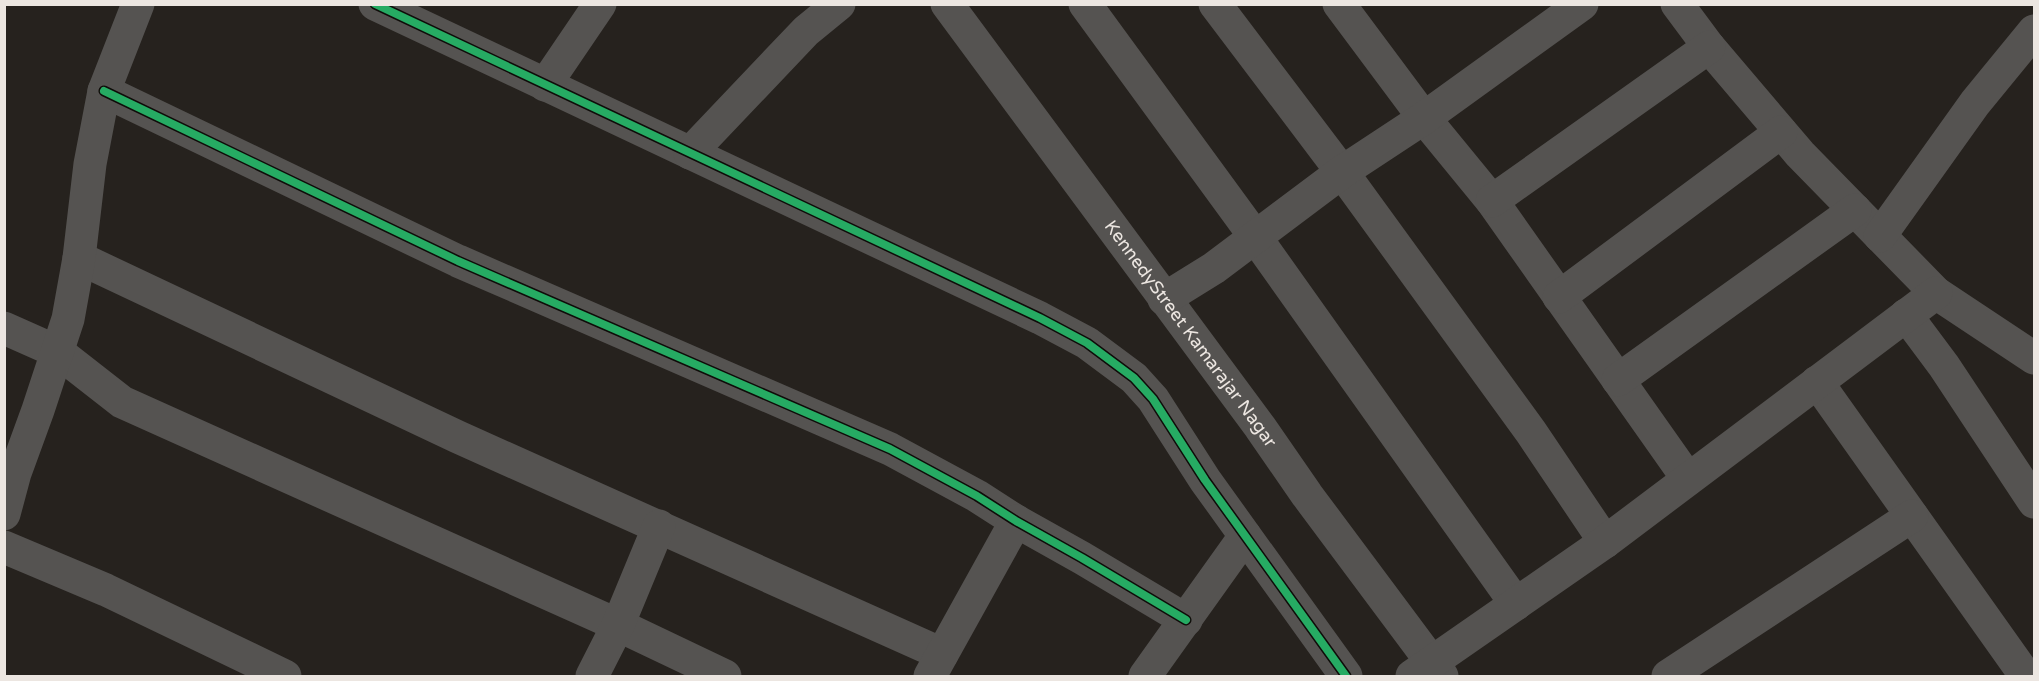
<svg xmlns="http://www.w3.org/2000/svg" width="2039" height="681" font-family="'Varela Round',sans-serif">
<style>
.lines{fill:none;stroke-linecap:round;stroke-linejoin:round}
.minor{stroke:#555351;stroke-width:33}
.cycleway-casing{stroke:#0f0c09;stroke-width:11}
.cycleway{stroke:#26ab63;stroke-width:8}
.labels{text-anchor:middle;stroke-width:6;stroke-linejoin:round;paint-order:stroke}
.street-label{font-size:18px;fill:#ece6e1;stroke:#0f0c09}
</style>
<rect width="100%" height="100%" fill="#26221e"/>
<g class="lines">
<g class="minor">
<path d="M375,4L1040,318L1087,343L1134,378L1153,399L1205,480L1346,676"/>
<path id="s1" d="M947,4L1260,427L1307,495L1442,676"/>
<path d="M1085,4L1256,238L1516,604"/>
<path d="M1215,4L1342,172L1531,432L1605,542"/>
<path d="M1339,4L1424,118L1492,201L1688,479"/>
<path d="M1677,4L1709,47L1800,154L1936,293L2034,358"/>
<path d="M545,85L600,4"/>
<path d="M104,91L458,261L890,449L977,496L1016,521L1082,558L1186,620"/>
<path d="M690,153L806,31L839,4"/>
<path d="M1492,201L1709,47"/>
<path d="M1880,236L1975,103L2034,31"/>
<path d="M79,258L458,437L942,654"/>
<path d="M1559,297L1781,132"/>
<path d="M1164,299L1214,268L1342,172L1424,118L1582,4"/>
<path d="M1906,315L1944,366L2034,502"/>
<path d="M4,328L58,352L122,402L618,625L725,676"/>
<path d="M1618,380L1855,210"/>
<path d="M1817,382L2025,675"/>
<path d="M4,514L15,473L38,410L68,319L79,258L90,164L104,91L138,4"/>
<path d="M4,547L106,590L285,676"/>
<path d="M592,676L618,625L659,526"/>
<path d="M930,676L1016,521"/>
<path d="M1145,676L1245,536"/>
<path d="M1412,676L1605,542L1936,293"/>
<path d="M1668,676L1912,516"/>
</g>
<g class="cycleway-casing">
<g id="cycleway">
<path d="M375,4L1040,318L1087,343L1134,378L1153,399L1205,480L1346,676"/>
<path d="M104,91L458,261L890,449L977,496L1016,521L1082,558L1186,620"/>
</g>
</g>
<use href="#cycleway" class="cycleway"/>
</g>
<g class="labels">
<g class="street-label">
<text dy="6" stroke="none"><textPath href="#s1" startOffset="410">KennedyStreet Kamarajar Nagar</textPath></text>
</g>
</g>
<rect width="2039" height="681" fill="none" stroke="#ece6e1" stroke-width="12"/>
</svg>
